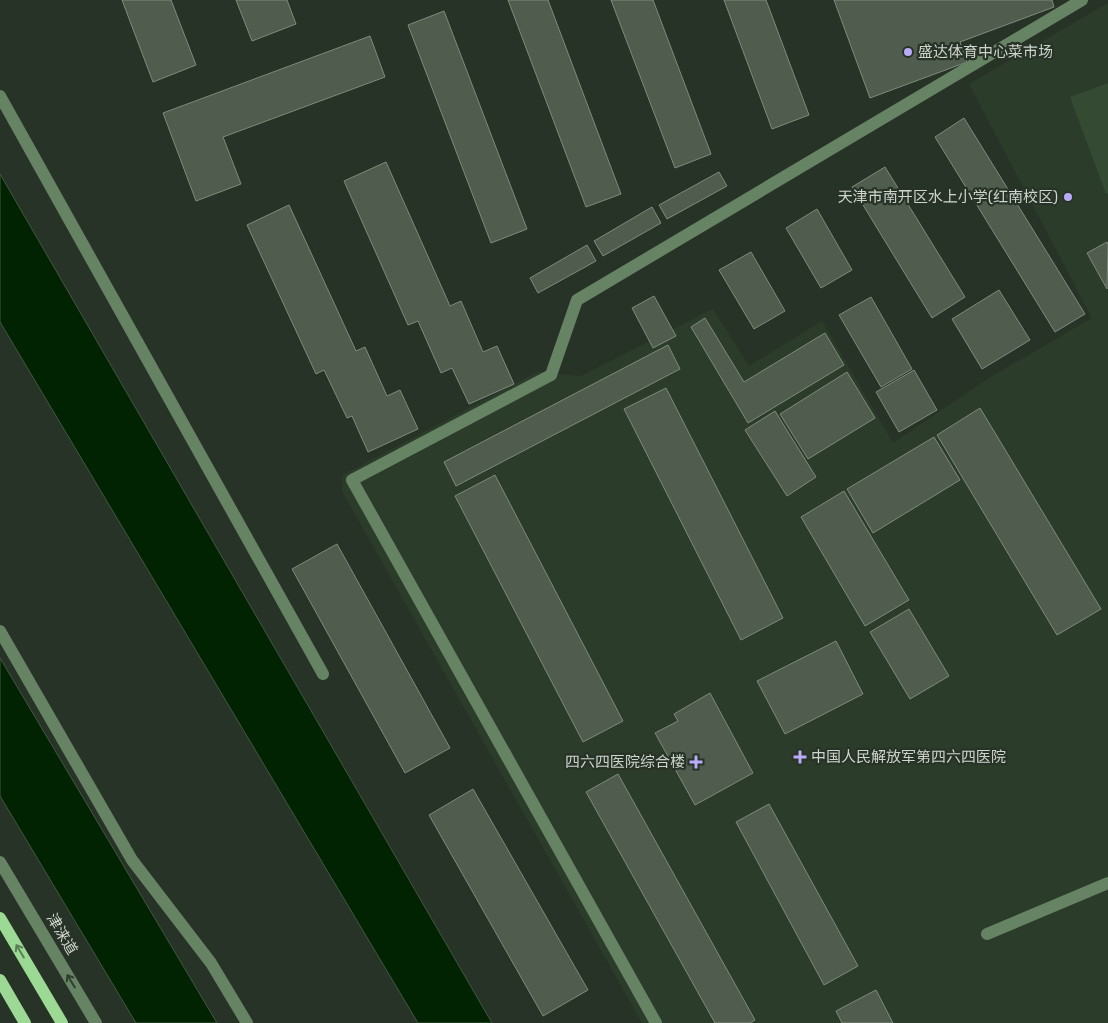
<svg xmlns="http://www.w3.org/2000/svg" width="1108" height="1023" font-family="Rubik,'Noto Sans SC',sans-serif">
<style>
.built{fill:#2c3c2a}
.green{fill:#354a33}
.water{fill:#022302;stroke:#3f583f}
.building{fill:#4f5c4e;stroke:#7e8b7c}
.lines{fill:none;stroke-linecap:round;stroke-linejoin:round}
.minor{stroke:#668464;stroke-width:12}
.major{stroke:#9bd995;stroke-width:12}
.oneway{stroke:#5c7e58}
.oneway2{stroke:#313f30}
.poi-dot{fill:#b9abf7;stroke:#283327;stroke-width:2}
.labels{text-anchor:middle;stroke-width:4.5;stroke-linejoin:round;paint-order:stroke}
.poi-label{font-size:15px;fill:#cdd4cc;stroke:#283327;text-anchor:start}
.street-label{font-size:15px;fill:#cdd4cc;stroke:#283327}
</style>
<rect width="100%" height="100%" fill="#283327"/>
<path class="built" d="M1108,3V1023H642L342,491L343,475L537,372L581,376L713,309L749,366L822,321L893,443L989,378L1092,318L969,84Z"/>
<path class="green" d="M1108,83V193L1106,194L1070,97Z"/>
<g class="water">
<path d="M0,174L492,1023H418L0,322Z"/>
<path d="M0,658L217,1023H136L0,796Z"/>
</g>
<g class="building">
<path d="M122,0H171L196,65L153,82Z"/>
<path d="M236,0H287L296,24L252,41Z"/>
<path d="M508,0H548L621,194L586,207Z"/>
<path d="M611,0H653L711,154L675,168Z"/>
<path d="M724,0H766L809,115L772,129Z"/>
<path d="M834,0H1052L1054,7L960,42L967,62L870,98Z"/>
<path d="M444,11L527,229L491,243L408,25Z"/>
<path d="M370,36L385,77L223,137L241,184L196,201L163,113Z"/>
<path d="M964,118L1085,314L1055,332L935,137Z"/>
<path d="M386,162L450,306L461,301L483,352L497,346L514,384L469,404L452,368L441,373L418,321L408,325L344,181Z"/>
<path d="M885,167L965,297L932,318L852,187Z"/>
<path d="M719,172L727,186L667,219L659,205Z"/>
<path d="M289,205L356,351L365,347L387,396L400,390L418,429L368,452L352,416L347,418L324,370L316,374L247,225Z"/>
<path d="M652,207L661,223L603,256L594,241Z"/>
<path d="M817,209L852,270L821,288L786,228Z"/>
<path d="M1107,242L1108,245L1107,289L1087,253Z"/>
<path d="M587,245L596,261L538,293L530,278Z"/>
<path d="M751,252L785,311L754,329L719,270Z"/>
<path d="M999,290L1030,340L982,369L952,319Z"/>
<path d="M654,296L676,336L653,348L632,308Z"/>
<path d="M871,297L912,369L881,387L839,315Z"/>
<path d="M705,318L744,382L825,333L844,365L748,423L691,327Z"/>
<path d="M668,345L680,369L456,486L444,462Z"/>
<path d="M914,370L937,410L899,432L876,392Z"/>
<path d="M847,372L875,418L808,459L780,414Z"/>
<path d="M666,388L783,618L741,640L624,409Z"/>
<path d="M980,408L1101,609L1057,635L937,435Z"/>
<path d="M775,411L816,477L787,496L745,430Z"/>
<path d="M934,437L960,480L873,533L847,489Z"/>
<path d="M495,475L623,721L583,742L455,496Z"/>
<path d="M844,491L909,600L865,626L801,517Z"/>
<path d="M337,544L450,748L405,773L292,569Z"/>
<path d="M909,609L949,676L910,699L870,632Z"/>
<path d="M836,641L863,694L785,734L757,681Z"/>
<path d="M710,693L753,773L695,805L655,733L678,721L674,714Z"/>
<path d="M618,774L755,1020L750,1023H715L586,792Z"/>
<path d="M473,789L588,990L543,1016L429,815Z"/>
<path d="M769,804L858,966L824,985L736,822Z"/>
<path d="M876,990L893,1023H842L836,1011Z"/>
</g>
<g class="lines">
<g class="minor">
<path d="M0,96L323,674"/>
<path d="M0,631L132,860L211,963L247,1023"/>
<path d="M0,862L96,1023"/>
<path d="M987,934L1108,883"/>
<path d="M656,1023L352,480L551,375L577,300L1082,0"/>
</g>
<g class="major">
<path d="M0,918L62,1023"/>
<path d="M0,980L25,1023"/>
</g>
</g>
<defs><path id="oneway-shaft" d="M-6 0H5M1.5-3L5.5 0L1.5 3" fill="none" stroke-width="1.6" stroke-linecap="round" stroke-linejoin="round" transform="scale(1.25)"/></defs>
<use class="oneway" href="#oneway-shaft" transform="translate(20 951) rotate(-121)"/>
<use class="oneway2" href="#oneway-shaft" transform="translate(71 981) rotate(-121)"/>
<g class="poi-dot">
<circle cx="908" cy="52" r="5"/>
<circle cx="1068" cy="197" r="5"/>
<path d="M797.5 749.5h5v5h5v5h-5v5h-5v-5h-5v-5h5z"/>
<path d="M693.5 754.5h5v5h5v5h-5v5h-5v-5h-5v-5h5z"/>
</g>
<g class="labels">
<g class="poi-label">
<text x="918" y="57">盛达体育中心菜市场</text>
<text x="1058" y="202" text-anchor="end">天津市南开区水上小学(红南校区)</text>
<text x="811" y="762">中国人民解放军第四六四医院</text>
<text x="685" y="767" text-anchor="end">四六四医院综合楼</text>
</g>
<g class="street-label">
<text transform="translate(62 934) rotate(59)" y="5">津涞道</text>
</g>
</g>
</svg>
